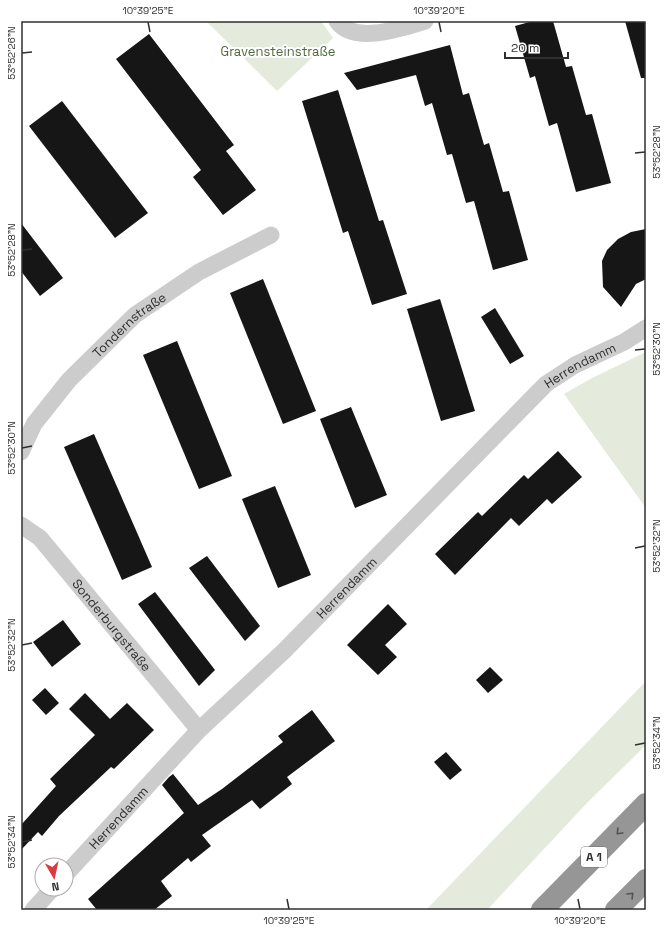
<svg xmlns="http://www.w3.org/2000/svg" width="667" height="931" font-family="'Space Grotesk',sans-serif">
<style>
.green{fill:#e4ebdd}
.building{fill:#161616}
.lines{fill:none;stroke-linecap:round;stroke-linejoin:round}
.minor{stroke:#ccc;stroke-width:17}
.motorway{stroke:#969696;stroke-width:22}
.oneway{stroke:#535353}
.ticks{fill:none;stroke:#2f2f2f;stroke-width:1.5}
.labels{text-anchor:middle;stroke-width:4;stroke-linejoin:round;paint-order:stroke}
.shield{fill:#fff;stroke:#6d6d6d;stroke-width:1}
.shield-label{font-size:12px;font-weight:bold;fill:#2f2f2f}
.park-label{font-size:13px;fill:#51693e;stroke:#fff}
.street-label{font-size:13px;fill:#2f2f2f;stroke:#fff}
.neatline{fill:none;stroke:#2f2f2f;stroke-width:1.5}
.ticks-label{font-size:10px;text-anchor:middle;fill:#2f2f2f}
</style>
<rect width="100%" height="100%" fill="#fff"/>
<g class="green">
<path d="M206,21H321L333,38L277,91Z"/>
<path d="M646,352V508L564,394L592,378Z"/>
<path d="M646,681V745L587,803L487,910H426Z"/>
</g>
<g class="building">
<path d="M533,21H553L566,67L572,66L586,115L592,114L611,183L576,192L557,123L549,126L535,76L530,78L515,26Z"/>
<path d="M625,21H646V78H641Z"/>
<path d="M149,34L234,145L226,151L256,190L223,215L193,177L201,170L116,59Z"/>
<path d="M450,45L463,95L469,93L484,145L489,143L503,192L509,191L528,260L493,270L474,201L466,203L452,154L447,155L432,103L425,106L416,75L357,90L344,73Z"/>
<path d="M338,90L379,221L383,220L407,294L372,305L348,231L343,233L302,101Z"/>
<path d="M62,101L148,213L115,238L29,126Z"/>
<path d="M21,223L63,278L40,296L21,271Z"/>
<path d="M646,229V279L636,284L621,307L603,287L602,261L607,250L618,239L631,232Z"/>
<path d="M263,279L316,411L283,424L230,293Z"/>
<path d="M440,299L475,411L441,421L407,309Z"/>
<path d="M495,308L524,356L510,364L481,317Z"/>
<path d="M177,341L232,476L199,489L143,355Z"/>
<path d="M351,407L387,495L355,508L320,419Z"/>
<path d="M94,434L152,567L122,580L64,447Z"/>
<path d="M558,451L582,477L552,504L547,499L519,526L511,518L455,575L435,554L478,512L482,516L524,475L528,479Z"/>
<path d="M275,486L311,575L278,588L242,499Z"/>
<path d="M207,556L260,626L245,641L189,568Z"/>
<path d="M155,592L215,670L199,686L138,604Z"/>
<path d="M388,604L407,624L385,645L397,657L378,675L347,645Z"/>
<path d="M63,620L81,644L52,667L33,642Z"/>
<path d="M490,667L503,680L488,693L476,680Z"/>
<path d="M45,688L59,703L46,715L32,700Z"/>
<path d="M85,693L110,719L127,703L154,730L114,769L111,767L59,816L42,836L38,832L21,850V825L56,786L50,779L95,735L69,709Z"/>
<path d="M312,710L335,741L287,777L292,784L260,809L252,800L202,835L211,846L191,862L188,858L161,881L172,896L154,910H97L88,899L184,813L162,785L169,777L173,774L198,805L222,789L283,742L278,736Z"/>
<path d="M446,752L462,770L450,780L434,762Z"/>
</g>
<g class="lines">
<g class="minor">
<path d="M337,21C354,45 402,28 425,21"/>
<path id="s1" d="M21,452L34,424L69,380L135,315L199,272L271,235"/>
<path id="s2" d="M21,525L40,538L199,730"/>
<path id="s3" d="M66,874L199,730L284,651L546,384L575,365L624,342L646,328"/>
<path d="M33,910L52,889"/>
</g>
<g class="motorway">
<path d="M542,910L646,804"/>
<path d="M616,910L646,880"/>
</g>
</g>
<defs><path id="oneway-chevron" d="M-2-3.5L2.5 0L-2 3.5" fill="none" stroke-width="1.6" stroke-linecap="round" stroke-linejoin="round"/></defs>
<g class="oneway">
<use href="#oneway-chevron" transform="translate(619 832) rotate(134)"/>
<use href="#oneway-chevron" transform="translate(631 895) rotate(-45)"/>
</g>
<path class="ticks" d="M148,22L150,32M439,22L441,32M22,53L32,52M635,153L645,152M22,250L32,249M635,350L645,349M22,448L32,446M635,548L645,546M22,645L32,643M635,745L645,743M22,842L32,840M287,899L289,909M578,899L580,909"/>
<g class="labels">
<rect class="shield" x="581" y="847" width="26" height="20" rx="3"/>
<g class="shield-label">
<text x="594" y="861">A 1</text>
</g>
<g class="park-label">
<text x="278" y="56">Gravensteinstraße</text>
</g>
<g class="street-label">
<text dy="5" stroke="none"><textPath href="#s1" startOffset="169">Tondernstraße</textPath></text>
<text dy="5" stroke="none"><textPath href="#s3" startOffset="725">Herrendamm</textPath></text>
<text dy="5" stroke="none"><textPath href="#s3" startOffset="401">Herrendamm</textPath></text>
<text dy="5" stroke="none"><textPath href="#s2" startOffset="136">Sonderburgstraße</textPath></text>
<text dy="5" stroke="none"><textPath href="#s3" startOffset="77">Herrendamm</textPath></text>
</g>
</g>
<rect width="667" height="931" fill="none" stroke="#ffffff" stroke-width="44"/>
<g transform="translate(54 877) rotate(171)"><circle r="19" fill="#ffffff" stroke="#acacac"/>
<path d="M0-3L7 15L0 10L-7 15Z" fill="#de3841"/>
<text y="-6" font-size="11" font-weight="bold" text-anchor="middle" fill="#2f2f2f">N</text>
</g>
<path d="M505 52v6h63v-6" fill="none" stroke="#2f2f2f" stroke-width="2"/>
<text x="511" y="52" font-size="12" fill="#2f2f2f" stroke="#ffffff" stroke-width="3" paint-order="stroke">20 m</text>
<rect x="22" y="22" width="623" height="887" class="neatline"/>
<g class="ticks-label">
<text x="148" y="14">10°39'25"E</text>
<text x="439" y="14">10°39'20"E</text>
<text transform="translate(11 53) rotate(-90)" y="4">53°52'26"N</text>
<text transform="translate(656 152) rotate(-90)" y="4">53°52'28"N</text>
<text transform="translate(11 250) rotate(-90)" y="4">53°52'28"N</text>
<text transform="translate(656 349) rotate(-90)" y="4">53°52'30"N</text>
<text transform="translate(11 448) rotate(-90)" y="4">53°52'30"N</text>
<text transform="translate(656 546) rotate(-90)" y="4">53°52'32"N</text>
<text transform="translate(11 645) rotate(-90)" y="4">53°52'32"N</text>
<text transform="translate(656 743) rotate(-90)" y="4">53°52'34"N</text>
<text transform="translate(11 842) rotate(-90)" y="4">53°52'34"N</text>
<text x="289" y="924">10°39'25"E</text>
<text x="580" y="924">10°39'20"E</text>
</g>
</svg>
